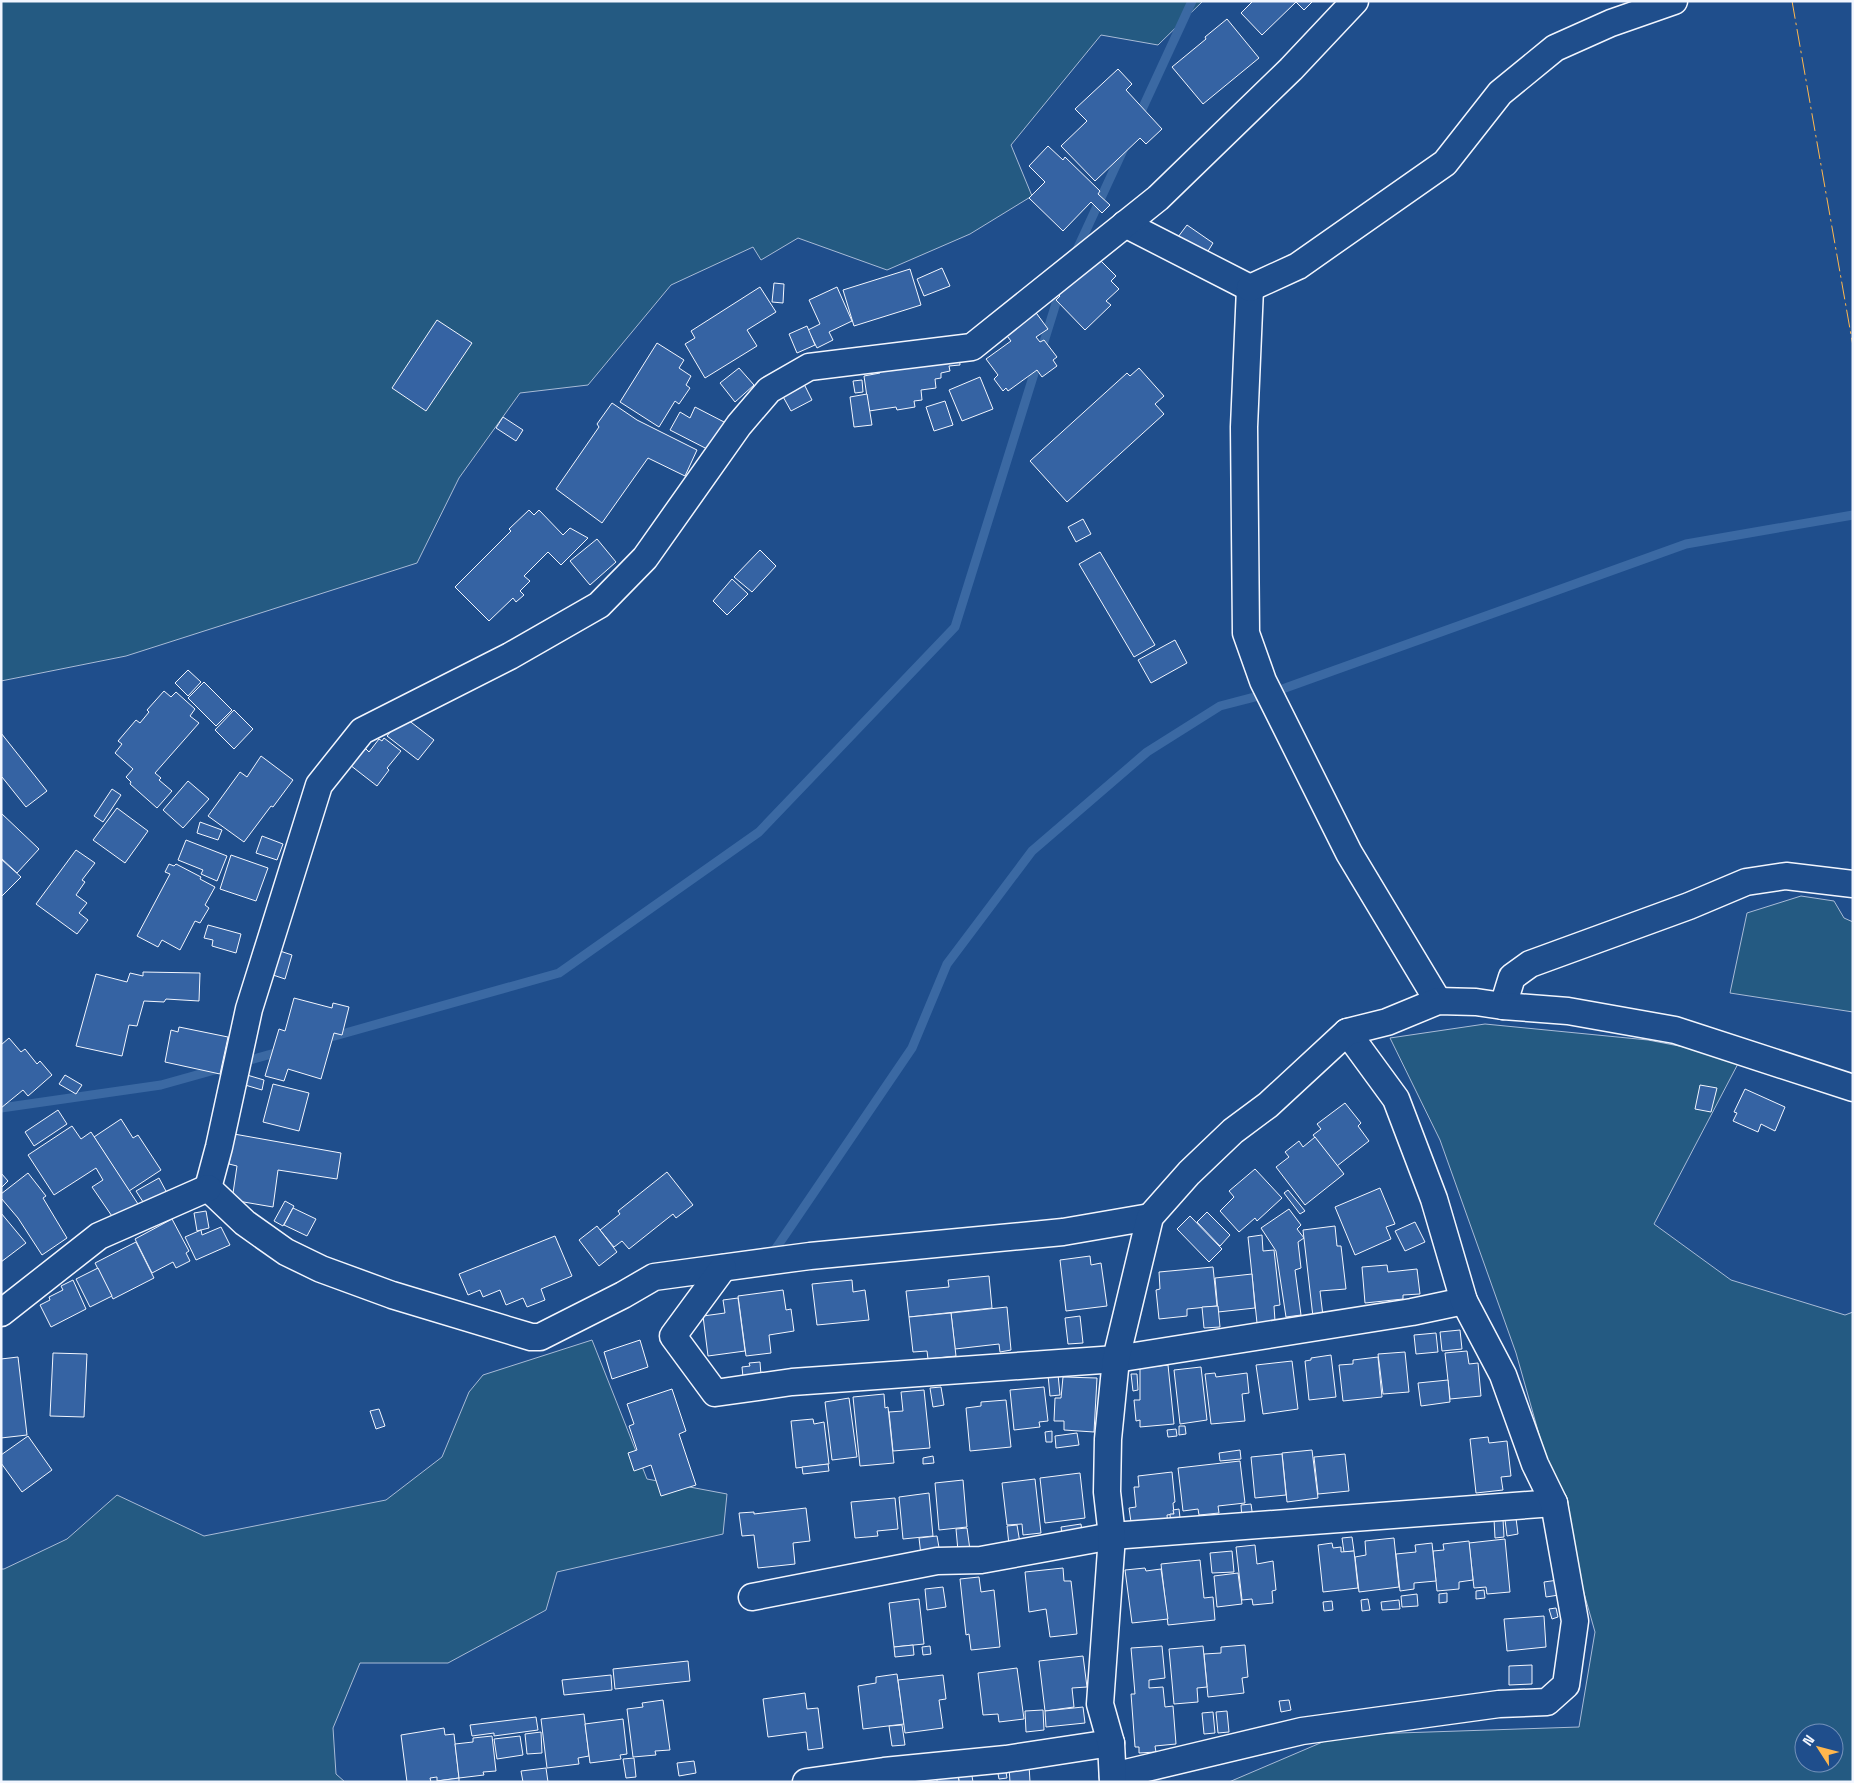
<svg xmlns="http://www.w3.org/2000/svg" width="1854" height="1783" font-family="'Space Grotesk',sans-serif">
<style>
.green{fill:#245a82;stroke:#a8bbd7;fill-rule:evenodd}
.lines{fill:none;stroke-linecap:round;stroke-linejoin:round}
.stream{stroke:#3b69a3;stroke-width:9}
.building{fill:#3563a3;stroke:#f2f6ff}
.street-casing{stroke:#f2f6ff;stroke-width:29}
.street{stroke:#1f4e8c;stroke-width:26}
.power{stroke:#ffb74d;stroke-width:1;stroke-dasharray:18 4 2.5 4;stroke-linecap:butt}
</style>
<rect width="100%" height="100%" fill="#1f4e8c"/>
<g class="green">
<path d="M1,1H1203L1158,45L1101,35L1011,145L1032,196L970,234L887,270L798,238L761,260L753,247L671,285L588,385L520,393L459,478L417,563L126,656L1,681Z"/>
<path d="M1801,896L1834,901L1844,918L1853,922V1012L1730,993L1747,913Z"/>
<path d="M1485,1024L1648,1040L1741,1058L1654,1224L1731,1280L1845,1315L1853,1312V1782H1229L1339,1735L1579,1727L1595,1632L1516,1353L1440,1140L1390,1038ZM1804,1733H1834V1763H1804Z"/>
<path d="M592,1340L647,1479L727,1494L723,1534L557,1572L546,1610L448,1663H360L333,1728L336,1774L345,1782H1V1569H4L67,1539L117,1495L204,1536L386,1500L442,1457L469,1392L483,1375Z"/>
</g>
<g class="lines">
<g class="stream">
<path d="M1138,118L1192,1"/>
<path d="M1075,254L1124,148"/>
<path d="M324,1039L559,973L759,832L955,627L1062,284"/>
<path d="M1,1108L161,1085L282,1051"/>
<path d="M770,1257L912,1048L947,964L1032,851L1147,752L1220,706L1274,692L1686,544L1853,515"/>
</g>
</g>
<g class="building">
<path d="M1253,1H1295L1296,2L1262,35L1241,13Z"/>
<path d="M1295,1H1313L1304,10Z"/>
<path d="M1227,19L1259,58L1203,104L1172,67L1206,39L1205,37Z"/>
<path d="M1118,69L1132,84L1126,90L1162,129L1146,144L1140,138L1095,181L1061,146L1087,121L1075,109Z"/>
<path d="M1048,146L1063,160L1065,157L1100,191L1098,194L1110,205L1102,213L1091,202L1063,231L1029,198L1045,182L1029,166Z"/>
<path d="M1187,225L1213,243L1205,256L1178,237Z"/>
<path d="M1097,257L1116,276L1111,281L1119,289L1106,301L1111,305L1085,330L1056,300L1060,296L1055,291Z"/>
<path d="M942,268L950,286L924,296L917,279Z"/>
<path d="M910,269L921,305L854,326L843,290Z"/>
<path d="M774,283L784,284L783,303L772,302Z"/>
<path d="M760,287L776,312L747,330L757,346L705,378L685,344L695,338L691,331Z"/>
<path d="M837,287L852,321L829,332L833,340L817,348L808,330L820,324L809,300Z"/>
<path d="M1034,310L1048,329L1036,337L1040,342L1044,340L1057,357L1053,360L1057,366L1042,377L1037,370L1008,391L1006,388L1003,391L994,379L998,375L986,359L1011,341L1004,332Z"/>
<path d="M437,320L472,343L426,411L392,388Z"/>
<path d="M807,326L815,345L797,353L789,334Z"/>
<path d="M657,343L684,360L679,368L691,376L686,385L690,388L679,404L675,401L659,427L620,402Z"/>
<path d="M959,354L960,365L949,366L950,371L941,373V378L935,379L936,388L921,390L922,400L914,401L915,407L897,410L896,407L869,411L864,376L880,373L879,366Z"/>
<path d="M739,368L754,385L735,402L720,383Z"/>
<path d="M1139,368L1164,396L1155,404L1164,414L1067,502L1030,461L1127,373L1130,376Z"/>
<path d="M980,377L993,409L962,421L949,390Z"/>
<path d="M862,380L863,392L855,393L853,381Z"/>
<path d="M803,382L812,400L791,411L781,393Z"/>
<path d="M867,394L872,425L854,427L850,397Z"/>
<path d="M945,401L953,425L934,431L926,407Z"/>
<path d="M612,403L637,420L697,450L685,476L648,458L602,523L556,489L599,427L597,424Z"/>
<path d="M695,407L726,423L711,451L670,430L680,412L690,418Z"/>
<path d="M503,417L523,430L516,441L496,428Z"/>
<path d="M529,510L534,515L539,510L563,535L570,528L588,538L561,565L548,552L524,576L530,581L520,591L524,595L516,602L513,598L489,621L455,587L511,531L509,529Z"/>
<path d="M1083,519L1091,534L1076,542L1068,527Z"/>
<path d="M597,539L616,562L590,585L570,561Z"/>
<path d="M760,550L776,566L752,592L734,577Z"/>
<path d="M1100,552L1155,645L1134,657L1079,564Z"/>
<path d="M732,579L748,594L727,615L713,601Z"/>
<path d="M1175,640L1187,663L1151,683L1138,660Z"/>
<path d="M188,670L201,682L188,696L175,683Z"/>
<path d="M204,682L232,710L216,726L188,698Z"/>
<path d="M164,691L171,697L176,692L195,709L190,716L199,723L155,773L161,778L159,780L172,791L157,808L130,784L131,782L126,777L133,769L115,753L122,744L118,741L136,720L140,723L149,712L147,710Z"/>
<path d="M234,710L253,729L234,749L215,730Z"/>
<path d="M403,716L434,740L418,760L387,736Z"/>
<path d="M1,733L47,791L26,807L2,777L1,778Z"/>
<path d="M384,738L401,751L387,768L389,770L377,786L350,765L364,747L369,752L379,739L382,741Z"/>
<path d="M261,756L293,780L273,807L271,806L244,842L208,816L240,772L247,777Z"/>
<path d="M188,781L209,799L183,828L163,810Z"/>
<path d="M112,789L121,795L103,822L94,816Z"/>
<path d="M117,808L148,831L125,863L93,840Z"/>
<path d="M1,813L39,849L17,873L1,858Z"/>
<path d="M200,822L222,830L218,840L197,833Z"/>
<path d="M262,836L283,844L277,860L256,853Z"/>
<path d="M186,840L227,856L217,881L201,874L203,870L178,860Z"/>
<path d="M76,850L95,863L82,880L85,882L76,895L87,903L79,913L88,920L77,934L36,904Z"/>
<path d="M231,855L268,868L256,901L220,889Z"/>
<path d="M1,859L21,877L1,897Z"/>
<path d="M169,864L174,866L176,864L201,877L200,879L215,887L205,905L209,908L200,923L195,921L180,950L162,940L158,947L137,936L170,874L165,872Z"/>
<path d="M208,925L241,934L236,953L212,946L213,940L204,938Z"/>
<path d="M280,951L292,955L285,979L273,975Z"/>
<path d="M143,972L200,973L199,1001L166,999L164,1002L144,1001L137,1026L129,1025L122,1056L76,1046L96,974L127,982L130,973L143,976Z"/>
<path d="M294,998L332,1008L333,1003L349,1007L342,1035L334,1033L321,1079L288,1069L284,1081L265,1076L279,1029L285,1031Z"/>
<path d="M179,1027L228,1037L220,1074L165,1062L171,1030L178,1032Z"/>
<path d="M9,1038L21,1052L25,1049L37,1064L40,1061L52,1075L28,1096L23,1090L1,1108V1045Z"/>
<path d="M65,1075L82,1085L76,1094L59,1084Z"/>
<path d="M247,1075L264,1080L262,1090L245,1085Z"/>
<path d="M273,1084L309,1093L299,1131L263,1122Z"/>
<path d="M1700,1085L1717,1088L1711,1112L1695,1109Z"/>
<path d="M1745,1089L1785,1107L1775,1131L1761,1124L1758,1132L1733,1121L1737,1113L1734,1112Z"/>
<path d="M1345,1103L1361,1123L1358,1126L1369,1141L1337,1166L1313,1135L1321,1129L1317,1124Z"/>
<path d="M58,1110L67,1124L34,1146L25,1132Z"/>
<path d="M121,1119L133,1138L138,1135L161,1170L129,1191L94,1137Z"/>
<path d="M72,1126L81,1139L91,1132L140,1207L116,1222L92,1187L103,1180L96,1168L54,1195L28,1155Z"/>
<path d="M234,1134L341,1153L337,1179L278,1170L273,1207L232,1200L237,1166L229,1164Z"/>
<path d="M1315,1137L1344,1174L1305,1205L1276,1167L1289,1157L1285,1152L1299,1141L1303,1147Z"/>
<path d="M1255,1169L1282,1198L1257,1221L1255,1218L1239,1232L1220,1211L1234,1197L1229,1191Z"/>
<path d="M667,1172L693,1205L676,1218L673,1214L629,1249L622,1241L614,1247L600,1230L620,1214L618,1211Z"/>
<path d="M1,1173L8,1181L1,1188Z"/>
<path d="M28,1173L46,1196L43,1198L67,1238L42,1255L18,1218L1,1198V1194Z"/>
<path d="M159,1178L167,1193L145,1205L136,1191Z"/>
<path d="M1380,1188L1395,1224L1386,1227L1391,1239L1355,1255L1335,1207Z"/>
<path d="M1288,1190L1305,1211L1300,1214L1284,1193Z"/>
<path d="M285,1201L294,1206L283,1226L274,1221Z"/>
<path d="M293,1208L316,1219L307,1236L284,1225Z"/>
<path d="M1289,1209L1301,1225L1297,1229L1304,1238L1298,1242L1301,1268L1295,1270L1301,1315L1286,1317L1276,1251L1261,1228Z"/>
<path d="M206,1211L209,1228L197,1231L194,1213Z"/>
<path d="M1207,1212L1230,1235L1220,1246L1197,1222Z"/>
<path d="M1,1213L26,1243L1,1262Z"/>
<path d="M1190,1216L1222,1249L1209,1262L1177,1229Z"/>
<path d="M172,1219L189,1251L186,1253L190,1261L176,1268L173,1262L152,1273L135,1239Z"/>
<path d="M1415,1222L1425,1242L1405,1251L1395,1231Z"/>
<path d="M597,1226L617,1252L599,1266L579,1240Z"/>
<path d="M1335,1226L1337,1246H1341L1346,1289L1320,1291L1323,1316L1313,1317L1303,1230Z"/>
<path d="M221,1227L230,1245L196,1260L185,1237L201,1230L202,1235Z"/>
<path d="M1262,1235L1263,1251L1274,1250L1280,1305L1274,1306L1275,1321L1257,1323L1248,1237Z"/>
<path d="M555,1236L572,1276L541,1289L545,1300L527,1307L523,1298L506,1305L500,1290L483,1297L480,1290L468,1295L459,1274Z"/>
<path d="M136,1242L154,1278L113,1299L95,1263Z"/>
<path d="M1090,1256L1091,1265L1101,1263L1107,1306L1066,1311L1060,1260Z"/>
<path d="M1387,1265L1388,1272L1417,1269L1420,1294L1403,1295V1299L1365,1303L1362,1267Z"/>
<path d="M1213,1267L1217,1306L1187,1309V1316L1159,1319L1156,1290L1160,1289L1159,1272Z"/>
<path d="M98,1268L112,1296L90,1307L76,1279Z"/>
<path d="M1252,1274L1255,1308L1218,1312L1215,1278Z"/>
<path d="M989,1276L992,1308L909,1317L906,1291L949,1287L948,1280Z"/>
<path d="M73,1280L86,1309L51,1327L40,1305L50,1300L49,1297L63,1290L61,1286Z"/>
<path d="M852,1280L853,1292L865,1290L869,1320L817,1325L812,1284Z"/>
<path d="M783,1290L786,1310L791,1309L794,1331L769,1335L771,1353L746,1356L738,1296Z"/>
<path d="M738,1298L745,1351L708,1356L703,1316L725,1313L723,1300Z"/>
<path d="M1218,1306L1220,1327L1204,1328L1202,1307Z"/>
<path d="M1007,1307L1011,1350L1000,1352L999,1344L955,1349L951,1313Z"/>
<path d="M951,1313L956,1356L928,1359L927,1351L913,1352L909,1317Z"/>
<path d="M1080,1316L1083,1343L1068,1344L1065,1318Z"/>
<path d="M1460,1330L1462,1349L1442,1351L1440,1332Z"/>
<path d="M1436,1333L1438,1352L1416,1354L1414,1335Z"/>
<path d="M640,1340L648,1367L612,1379L604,1352Z"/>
<path d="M1467,1351L1469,1364L1478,1363L1481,1396L1450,1399L1445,1353Z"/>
<path d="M1405,1352L1409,1392L1383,1394L1378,1354Z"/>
<path d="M53,1353L87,1354L84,1417L50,1416Z"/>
<path d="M1331,1355L1336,1397L1309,1400L1305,1361L1311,1360V1358Z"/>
<path d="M18,1357L27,1435L1,1438V1359Z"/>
<path d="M1378,1357L1382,1397L1343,1401L1339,1365L1353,1364V1360Z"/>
<path d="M1292,1361L1298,1409L1263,1414L1256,1365Z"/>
<path d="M760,1362L761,1375L743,1377L742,1367L750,1366L749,1363Z"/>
<path d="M1168,1365L1174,1424L1140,1427V1420L1136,1421L1134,1400H1140V1368Z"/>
<path d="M1201,1367L1207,1420L1180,1424L1174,1370Z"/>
<path d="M1215,1373L1216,1377L1247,1373L1249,1393L1242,1394L1245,1421L1211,1424L1205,1374Z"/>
<path d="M1058,1374L1060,1395L1050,1396L1048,1375Z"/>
<path d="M1131,1374H1137L1138,1390L1133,1391Z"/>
<path d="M1063,1377L1097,1378L1094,1432L1064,1430V1421H1054L1055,1398H1061Z"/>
<path d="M1448,1380L1450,1402L1421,1406L1418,1383Z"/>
<path d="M941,1387L944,1405L933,1407L930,1388Z"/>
<path d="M1044,1387L1048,1421L1039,1422L1040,1427L1014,1430L1010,1390Z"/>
<path d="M672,1389L686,1431L679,1434L696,1485L661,1496L651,1465L634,1471L628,1453L637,1450L629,1426L634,1424L627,1404Z"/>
<path d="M924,1390L930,1448L893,1451L889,1412L903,1411L901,1392Z"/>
<path d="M884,1394L885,1408L888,1407L894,1463L860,1466L853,1397Z"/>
<path d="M849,1398L857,1457L832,1460L825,1402Z"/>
<path d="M1006,1400L1011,1447L970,1451L966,1408L981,1406V1402Z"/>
<path d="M379,1409L385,1426L376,1429L370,1411Z"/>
<path d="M813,1419L814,1424L824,1422L829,1464L796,1468L791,1421Z"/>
<path d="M1179,1426H1185L1186,1434L1179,1435Z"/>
<path d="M1176,1429L1177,1436L1168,1437L1167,1430Z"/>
<path d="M1052,1431V1442H1046L1045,1432Z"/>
<path d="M1077,1433L1079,1445L1056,1448L1055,1436Z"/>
<path d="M28,1436L52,1470L22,1492L1,1463V1455Z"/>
<path d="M1488,1437L1489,1443L1507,1441L1511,1476L1501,1477L1503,1490L1476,1493L1470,1439Z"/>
<path d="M1240,1450L1241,1459L1220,1461L1219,1453Z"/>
<path d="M1312,1450L1318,1498L1287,1502L1282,1453Z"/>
<path d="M1282,1454L1286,1495L1255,1498L1251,1457Z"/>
<path d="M1345,1454L1349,1491L1318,1494L1314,1457Z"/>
<path d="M933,1456L934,1463L923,1464V1458Z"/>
<path d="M1240,1461L1245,1503L1218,1506L1219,1513L1199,1515L1198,1509L1183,1511L1178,1468Z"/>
<path d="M828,1464L829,1471L803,1474L802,1467Z"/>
<path d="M1172,1472L1175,1502L1173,1503L1174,1514L1167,1515L1168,1525L1132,1529L1129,1508L1136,1507L1134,1487H1139L1138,1476Z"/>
<path d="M1080,1473L1085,1518L1045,1523L1040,1478Z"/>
<path d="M1035,1479L1041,1533L1023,1535L1022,1524L1007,1525L1002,1483Z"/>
<path d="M963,1480L967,1527L939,1530L935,1483Z"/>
<path d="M929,1493L933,1536L903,1539L899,1497Z"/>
<path d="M895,1498L898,1529L877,1531L878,1536L855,1538L851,1502Z"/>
<path d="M1251,1504L1253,1518L1242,1519L1241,1505Z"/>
<path d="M806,1508L810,1541L793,1543L795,1564L758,1568L754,1535L742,1536L739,1513L754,1512V1514Z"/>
<path d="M1179,1509L1181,1526L1171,1528L1170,1514H1174L1173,1510Z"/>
<path d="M1516,1518L1518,1534L1507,1536L1505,1520Z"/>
<path d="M1494,1519H1503L1504,1537L1495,1538Z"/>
<path d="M1081,1524L1083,1539L1063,1541L1061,1527Z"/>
<path d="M1017,1525L1020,1543L1009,1545L1007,1526Z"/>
<path d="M967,1528L970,1550L958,1551L956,1529Z"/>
<path d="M937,1536L940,1553L921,1555L919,1538Z"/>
<path d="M1352,1537L1354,1551L1344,1552L1342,1538Z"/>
<path d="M1394,1538L1399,1587L1359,1592L1355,1557L1366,1555L1365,1541Z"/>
<path d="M1505,1539L1510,1592L1487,1594L1486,1587L1474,1588L1469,1543Z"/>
<path d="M1469,1541L1473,1580L1459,1582V1589L1437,1591L1433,1551L1444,1550L1443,1544Z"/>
<path d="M1332,1543L1333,1548L1341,1547V1552L1354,1551L1358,1588L1323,1592L1318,1545Z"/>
<path d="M1432,1543L1436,1581L1414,1583V1589L1400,1591L1396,1554L1416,1552L1415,1545Z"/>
<path d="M1255,1545L1257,1564L1273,1561L1276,1590L1272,1591L1273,1603L1253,1605L1252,1599L1242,1600L1236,1547Z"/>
<path d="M1232,1551L1234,1572L1212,1573L1210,1553Z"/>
<path d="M1200,1560L1204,1598L1213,1597L1215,1620L1168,1625L1161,1564Z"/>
<path d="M1063,1568L1064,1581H1071L1077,1634L1050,1637L1046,1609L1029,1612L1025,1572Z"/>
<path d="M1145,1568L1146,1571L1161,1569L1168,1619L1132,1623L1125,1570Z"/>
<path d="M1238,1573L1242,1604L1217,1607L1214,1576Z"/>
<path d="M979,1577L981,1592L994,1590L1000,1647L971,1650L969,1634L966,1635L960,1579Z"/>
<path d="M1558,1580L1559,1595L1546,1597L1544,1582Z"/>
<path d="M943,1587L946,1607L927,1610L925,1589Z"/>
<path d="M1484,1590L1485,1598L1476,1599V1591Z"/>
<path d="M1447,1593V1602L1439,1603V1594Z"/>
<path d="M1417,1594L1418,1606L1402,1607L1401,1596Z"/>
<path d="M919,1599L924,1644L894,1647L889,1603Z"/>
<path d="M1368,1599L1370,1610L1362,1611L1361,1600Z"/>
<path d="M1399,1600L1400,1609L1382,1610L1381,1602Z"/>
<path d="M1332,1601L1333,1610L1324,1611L1323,1602Z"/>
<path d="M1556,1608L1558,1617L1552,1619L1549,1609Z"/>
<path d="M1544,1616L1546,1647L1507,1651L1504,1619Z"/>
<path d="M913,1645L914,1655L895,1657L894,1647Z"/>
<path d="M1245,1645L1248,1677L1242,1678L1244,1693L1208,1697L1204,1654L1221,1653V1647Z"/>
<path d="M930,1646L931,1654L923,1655L922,1647Z"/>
<path d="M1162,1646L1165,1678L1149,1680V1688L1163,1687L1165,1707L1173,1706L1176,1744L1155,1746L1156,1752L1139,1753V1747H1135L1131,1694H1135L1131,1648Z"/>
<path d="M1203,1646L1207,1687L1197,1688L1198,1702L1174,1704L1169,1649Z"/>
<path d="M1083,1656L1087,1687L1072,1688L1074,1707L1045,1711L1039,1661Z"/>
<path d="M688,1661L690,1681L615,1689L613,1669Z"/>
<path d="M1532,1665V1684L1509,1685V1666Z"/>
<path d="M1017,1668L1024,1719L999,1722L998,1714L983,1715L978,1673Z"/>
<path d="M897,1674L904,1724L863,1729L858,1686L876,1683V1677Z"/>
<path d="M611,1675L612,1690L564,1695L562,1680Z"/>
<path d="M943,1675L946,1699L939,1700L943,1728L905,1733L898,1680Z"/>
<path d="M805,1693L807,1709L818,1708L823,1748L808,1750L806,1732L768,1737L763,1699Z"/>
<path d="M663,1700L670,1750L655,1751L656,1755L633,1757L627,1709L643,1707L642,1703Z"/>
<path d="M1289,1700L1291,1710L1281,1712L1279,1701Z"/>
<path d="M1083,1707L1085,1723L1046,1727L1045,1711Z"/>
<path d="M1043,1710L1044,1730L1026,1732L1025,1711Z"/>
<path d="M1227,1711L1229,1732L1218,1733L1216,1712Z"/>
<path d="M1213,1712L1215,1733L1204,1734L1202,1713Z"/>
<path d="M584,1714L589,1756L578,1758L579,1764L547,1768L541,1719Z"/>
<path d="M536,1717L538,1730L494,1736V1733L472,1736L470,1725Z"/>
<path d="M623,1719L627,1754L620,1755L621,1759L590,1763L585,1724Z"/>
<path d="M902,1725L905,1745L892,1746L889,1726Z"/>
<path d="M444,1728L445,1735L454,1734L459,1778L437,1781V1777L430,1778L431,1782H407L401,1735Z"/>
<path d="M541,1732L542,1753L527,1754L525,1734Z"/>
<path d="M492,1736L496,1771L483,1772L484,1775L459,1778L455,1744L473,1742V1738Z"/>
<path d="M520,1736L523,1755L497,1759L494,1739Z"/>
<path d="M634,1758L636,1777L626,1778L623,1759Z"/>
<path d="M694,1761L696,1773L679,1776L677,1763Z"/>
<path d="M1029,1765L1030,1782H1010L1009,1767Z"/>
<path d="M1005,1766L1007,1778L999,1779L997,1768Z"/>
<path d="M546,1768L548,1782H523L521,1771Z"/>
<path d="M971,1770L973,1782H959L958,1772Z"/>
<path d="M958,1774L959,1782H937V1777Z"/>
<path d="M459,1778V1782H437V1781Z"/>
</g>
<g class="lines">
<g class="street-casing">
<g id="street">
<path d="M1125,224L1250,288"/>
<path d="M1250,288L1244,427L1246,633L1263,681L1349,853L1438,1001"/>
<path d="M1250,288L1298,266L1445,163L1500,93L1555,48L1611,23L1674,1"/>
<path d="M1503,1006L1512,977L1530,964L1689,906L1746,882L1786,876L1853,884"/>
<path d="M208,1188L219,1147L249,1009L319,785L362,731L510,656L599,605L645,558L739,425L769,390L809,367L972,347L1158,198L1291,69L1355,1"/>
<path d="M208,1188L245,1223L286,1252L321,1269L392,1295L531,1337H540L623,1295L654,1277L810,1256L1063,1232L1150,1217"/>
<path d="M723,1268L673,1336L715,1393L792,1382L1116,1359L1412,1312L1464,1301"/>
<path d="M1,1313L99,1236L208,1188"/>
<path d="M752,1597L937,1561L981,1560L1112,1536L1554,1503"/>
<path d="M1113,1776L1302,1731L1499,1704L1547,1702L1566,1685L1575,1621L1554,1503L1535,1464L1503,1375L1464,1301L1434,1199L1396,1099L1347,1032"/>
<path d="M806,1782L884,1771L1006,1759L1111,1743"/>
<path d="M1113,1782L1111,1743L1100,1704L1112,1536L1107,1492L1108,1439L1116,1359L1150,1217L1189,1173L1233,1131L1268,1105L1347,1032L1387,1022L1438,1001L1476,1002L1503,1006L1568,1011L1675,1030L1853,1088"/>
</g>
</g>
<use href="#street" class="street"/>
<path class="power" d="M1792,1L1853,346"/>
</g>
<rect width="1854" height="1783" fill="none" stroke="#f2f6ff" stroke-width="5"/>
<g transform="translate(1819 1748) rotate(306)"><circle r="24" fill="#1f4e8c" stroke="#7391ba"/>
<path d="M0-4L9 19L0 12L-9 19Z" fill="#ffb74d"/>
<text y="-8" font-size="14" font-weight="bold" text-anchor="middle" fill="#f2f6ff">N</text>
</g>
</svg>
